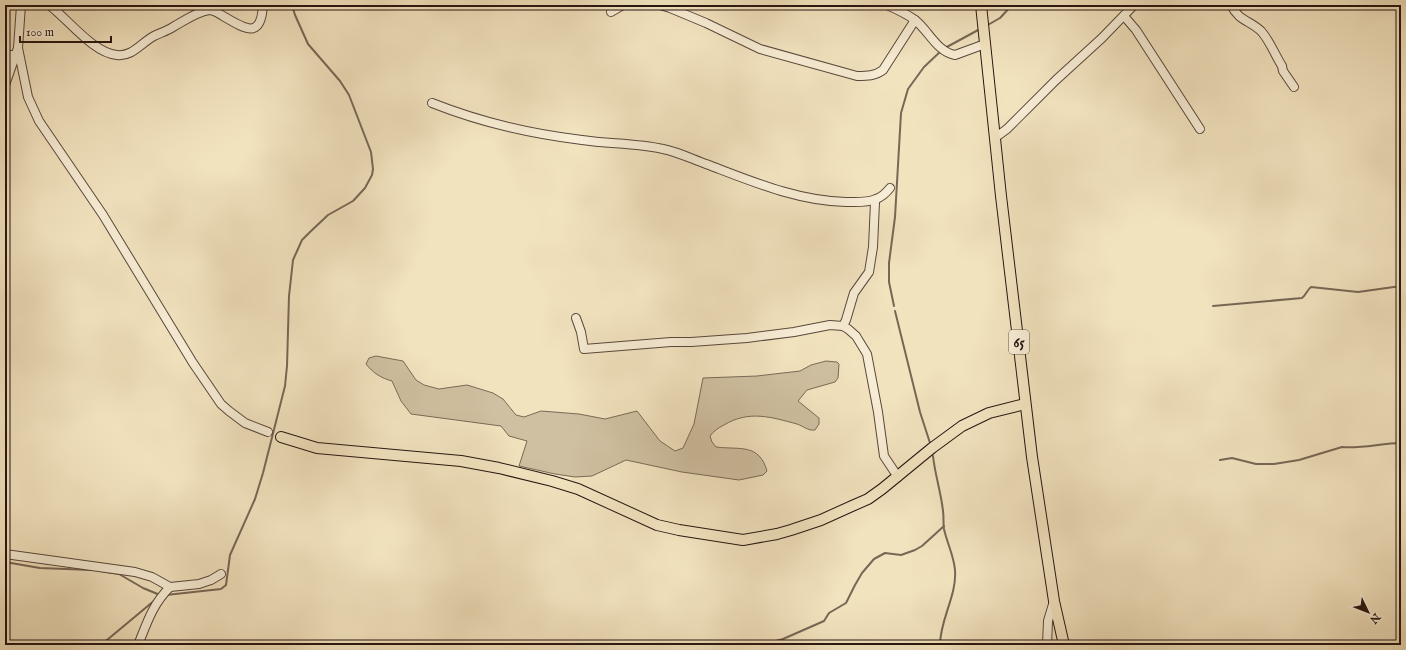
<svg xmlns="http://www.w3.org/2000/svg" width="1406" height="650" font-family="'IM FELL English',serif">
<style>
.green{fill:#cfc0a1;stroke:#7a6a58}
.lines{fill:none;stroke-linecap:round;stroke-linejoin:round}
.stream{stroke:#776756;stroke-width:2}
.minor-casing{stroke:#59483c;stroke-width:10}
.major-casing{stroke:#261510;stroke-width:12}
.minor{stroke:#f7edd5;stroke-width:8}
.major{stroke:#f2e3bf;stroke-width:10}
.labels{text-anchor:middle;stroke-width:3;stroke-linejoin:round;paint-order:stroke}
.shield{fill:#f7edd5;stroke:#65564b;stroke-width:1}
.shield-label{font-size:14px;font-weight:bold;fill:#261510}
</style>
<rect width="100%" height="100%" fill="#f2e3bf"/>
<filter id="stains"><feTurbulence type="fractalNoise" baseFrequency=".005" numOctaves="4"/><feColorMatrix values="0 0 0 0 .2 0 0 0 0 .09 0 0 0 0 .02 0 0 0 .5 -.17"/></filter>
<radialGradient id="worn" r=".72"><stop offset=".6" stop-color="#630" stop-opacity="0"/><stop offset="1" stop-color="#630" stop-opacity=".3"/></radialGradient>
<path class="green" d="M376,356L403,361L416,380L424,385L439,389L467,385L493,393L503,399L516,415L524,417L541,411L579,414L605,419L637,411L660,441L675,451L683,448L694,424L703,378L757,376L800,371L811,365L826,361L837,362L839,364L838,378L835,382L807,390L798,401L819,418V424L815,430C808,431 803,426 797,424C771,417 749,410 724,425C718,428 714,431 710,436L712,442L716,447C740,450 759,443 767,471L763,475L739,480L682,472L626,460L592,476L575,477L555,474L519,466L527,441L509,436L501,426L411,414L401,401L392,381C381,378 373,373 366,364L369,358Z"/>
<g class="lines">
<g class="stream">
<path d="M986,26L1000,18L1012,5"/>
<path d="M945,48L980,29"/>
<path d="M894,306L889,282V263L895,217L901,113L908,89L924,67L942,50"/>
<path d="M1213,306L1302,298C1306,295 1307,290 1311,287L1358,292L1401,286"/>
<path d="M895,311L920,412L930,443"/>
<path d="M933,456C935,475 941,492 943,511C944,517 943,523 944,529C947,543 954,556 955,570C957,596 940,619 940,645"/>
<path d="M1220,460L1232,458L1256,464H1274L1299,460L1342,447C1361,449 1382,443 1401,443"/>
<path d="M5,562L40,568L91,570"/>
<path d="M101,571L119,574L143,588L160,595"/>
<path d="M166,595L221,589L226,585L230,555L255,499L263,473L285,386L287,366L289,296L293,260L302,240L310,232L328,215L353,201L365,188L372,175L373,169L371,152L349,95L340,81L308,44L295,15L292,5"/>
<path d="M101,645L155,600"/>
<path d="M759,645L763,643L772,642L783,639L824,621L829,613L846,603L855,585L862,573L874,559L885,553L901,555L915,550L922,546L944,526"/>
</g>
<g class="minor-casing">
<g id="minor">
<path d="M49,5C68,19 93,53 117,55C132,57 141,43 154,36C160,33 167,31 173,27C184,21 196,12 209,10C214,10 218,13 223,16C245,29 261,40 263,5"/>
<path d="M660,5L670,8L706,23L760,49L857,76C867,76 875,76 883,70L915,20"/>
<path d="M887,5C896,9 907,14 915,20C929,31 937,52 955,55L985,44"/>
<path d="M1231,5C1239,21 1249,20 1261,31C1270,41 1275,55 1282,66L1283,71L1294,87"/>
<path d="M611,12L623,5"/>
<path d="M1124,16L1136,30L1200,129"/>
<path d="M18,48L28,97L39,121L103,215L193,363L221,404L229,411L245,423L268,432"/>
<path d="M5,55H16"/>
<path d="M5,85L18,48L21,5"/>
<path d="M432,103C480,122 531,134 582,140C609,144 636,143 663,149C678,152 692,159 706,164C751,181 797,201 846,202C856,202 867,203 876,199C882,197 886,193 890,188"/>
<path d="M996,137L1007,129L1056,80L1102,38L1134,5"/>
<path d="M576,318L581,332L584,349L671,342H691L747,338L794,332L830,325L843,326L848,329L856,336L867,354L878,412L884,456L898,477"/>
<path d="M843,326L846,320L854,293L869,272L873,247L875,202L876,199"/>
<path d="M5,554L135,572L152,577L170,587"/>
<path d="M138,645C147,623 152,605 170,587L199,584L211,580L221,574"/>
<path d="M1047,645L1048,621L1054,601"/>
</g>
</g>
<g class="major-casing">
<g id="major">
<path d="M981,5L1001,196L1032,457L1054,601L1064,645"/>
<path d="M281,437L317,448L461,461L499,468L552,481L578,489L657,525L679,530L743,540L777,534L791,530L821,520L852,506L868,499L882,489L932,448L962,426L989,413L1025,404"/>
</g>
</g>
<use href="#minor" class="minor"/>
<use href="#major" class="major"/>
</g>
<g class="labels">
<rect class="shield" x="1009" y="330" width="20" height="24" rx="3"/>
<g class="shield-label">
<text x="1019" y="347">65</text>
</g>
</g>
<rect width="1406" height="650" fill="none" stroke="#f2e3bf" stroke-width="20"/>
<rect x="6" y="6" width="1394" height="638" fill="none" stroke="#261510" stroke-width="2"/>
<rect x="10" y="10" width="1386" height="630" fill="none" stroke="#261510"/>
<g transform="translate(1368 612) rotate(133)" stroke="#f7edd5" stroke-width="3" paint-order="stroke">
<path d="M0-3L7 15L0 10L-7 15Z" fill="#261510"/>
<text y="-6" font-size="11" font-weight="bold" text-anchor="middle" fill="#261510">N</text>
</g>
<path d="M20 36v6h91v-6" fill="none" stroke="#261510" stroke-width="2"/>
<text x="26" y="36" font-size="12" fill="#261510" stroke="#f7edd5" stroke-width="3" paint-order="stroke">100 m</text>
<rect width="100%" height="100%" filter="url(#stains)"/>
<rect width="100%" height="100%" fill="url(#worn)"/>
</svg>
